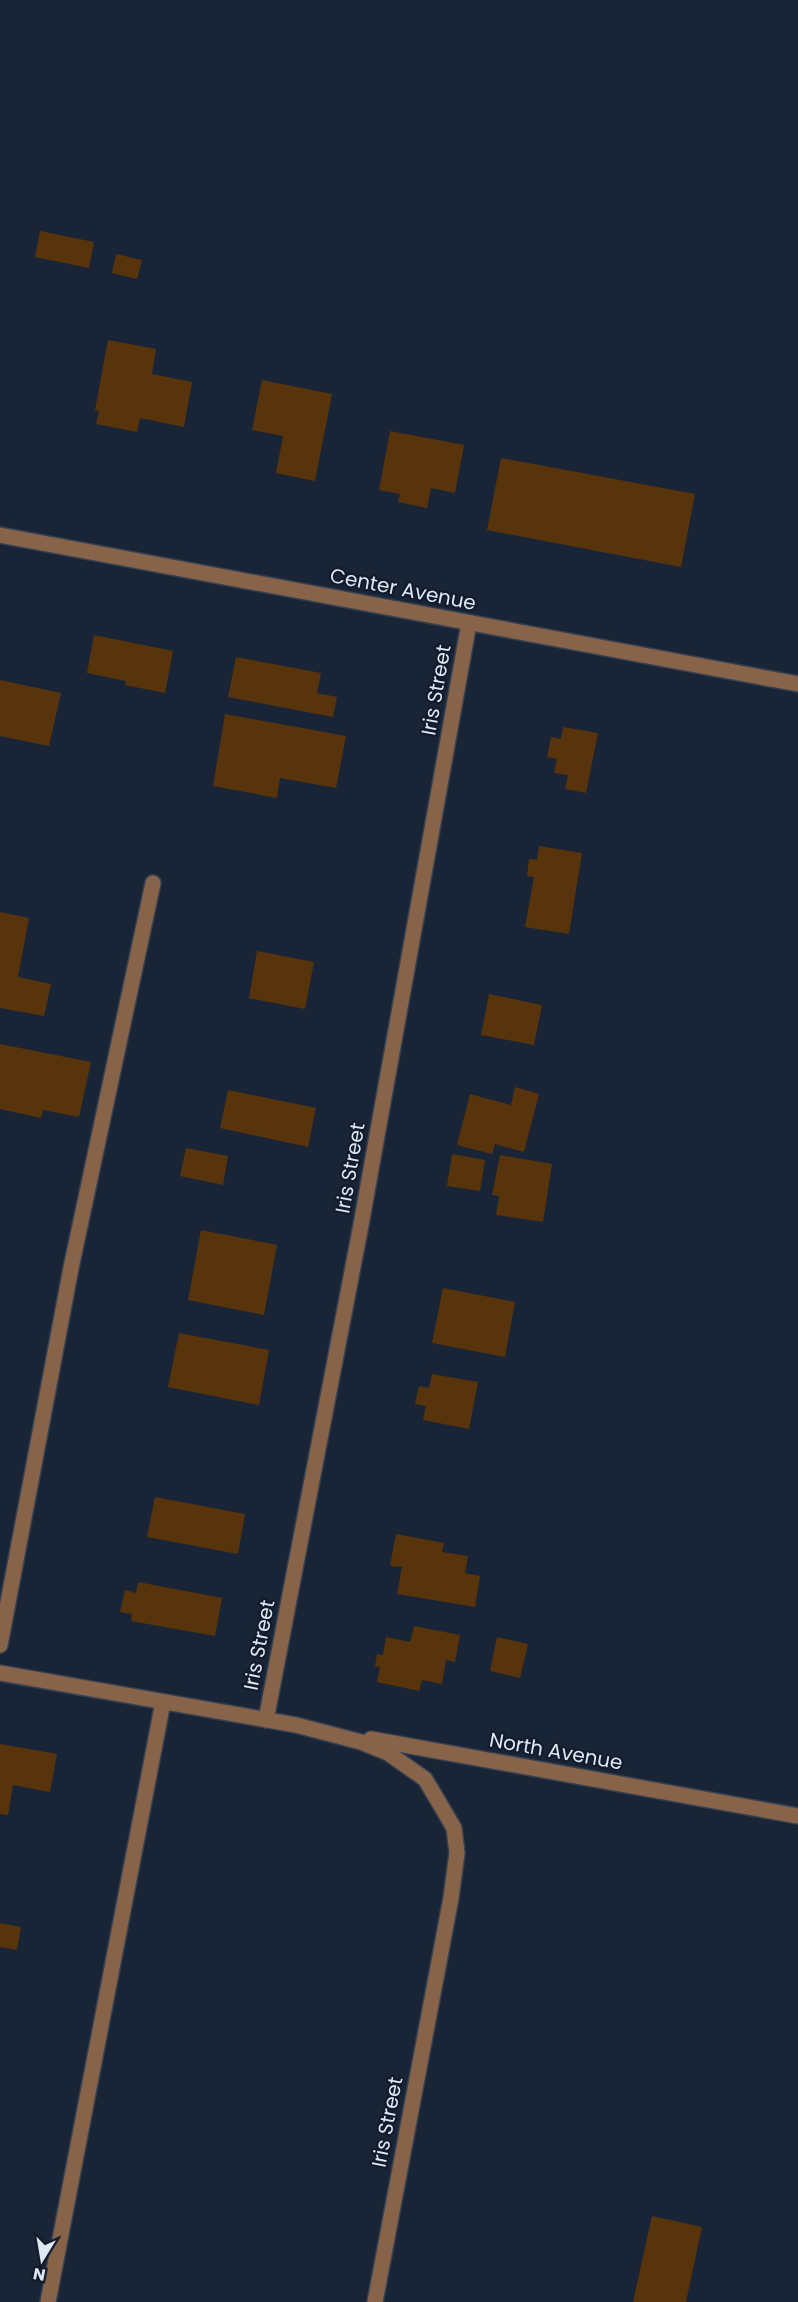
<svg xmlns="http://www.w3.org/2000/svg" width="798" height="2302" font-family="Poppins,sans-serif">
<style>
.building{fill:#58340c}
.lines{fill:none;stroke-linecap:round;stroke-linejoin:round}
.service-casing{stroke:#354050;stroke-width:18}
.minor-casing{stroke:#354050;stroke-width:18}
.tertiary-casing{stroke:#354050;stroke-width:18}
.service{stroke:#876349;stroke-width:15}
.minor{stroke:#876349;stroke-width:15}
.tertiary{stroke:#876349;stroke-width:15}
.labels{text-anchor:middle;stroke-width:4.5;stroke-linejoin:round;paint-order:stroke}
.street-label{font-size:20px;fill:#dfe7f3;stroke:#101b2c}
</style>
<rect width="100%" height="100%" fill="#192536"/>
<g class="building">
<path d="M40,231L94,242L89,268L35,257Z"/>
<path d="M116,254L142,260L137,279L112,273Z"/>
<path d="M108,340L156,349L152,374L192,382L184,427L140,418L137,432L96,424L99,411L95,410Z"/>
<path d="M262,380L332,394L315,481L276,473L283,436L252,430Z"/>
<path d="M390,431L464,445L455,493L431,488L427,508L398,502L400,494L379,490Z"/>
<path d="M501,458L695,494L681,567L487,530Z"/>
<path d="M94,635L173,651L165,693L125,685L126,681L87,673Z"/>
<path d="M236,657L321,673L317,693L337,697L333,717L228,697Z"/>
<path d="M0,680L61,693L49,746L0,736Z"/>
<path d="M225,714L346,736L336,788L280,778L277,798L213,786Z"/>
<path d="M563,727L598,733L586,793L565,789L568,775L554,773L557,759L547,757L551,737L561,739Z"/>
<path d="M539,846L582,853L569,934L525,927L534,877L527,876L529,859L537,860Z"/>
<path d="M0,912L29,918L18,977L51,984L44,1016L0,1008Z"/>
<path d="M257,951L314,962L305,1009L249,998Z"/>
<path d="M489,994L542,1005L534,1045L481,1035Z"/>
<path d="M0,1044L91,1062L79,1117L43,1110L41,1118L0,1109Z"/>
<path d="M515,1087L539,1094L524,1152L495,1144L492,1154L457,1145L470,1094L511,1105Z"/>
<path d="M228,1090L316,1108L308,1147L220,1128Z"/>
<path d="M186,1148L228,1156L223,1185L180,1176Z"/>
<path d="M452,1154L485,1160L480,1191L447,1186Z"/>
<path d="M500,1155L552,1164L543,1222L496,1215L499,1196L492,1195Z"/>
<path d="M201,1230L277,1245L264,1315L188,1300Z"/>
<path d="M443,1288L515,1302L505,1357L432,1343Z"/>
<path d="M179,1333L269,1350L259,1405L168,1387Z"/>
<path d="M432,1374L478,1382L469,1429L423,1420L426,1406L415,1404L419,1386L429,1388Z"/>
<path d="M155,1497L245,1514L238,1554L147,1537Z"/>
<path d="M396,1534L444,1543L442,1552L468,1556L465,1573L480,1576L475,1607L397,1594L402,1567L390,1566Z"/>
<path d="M138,1582L222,1598L215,1636L131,1621L132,1614L120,1612L125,1590L136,1593Z"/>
<path d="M414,1626L460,1635L455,1662L446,1660L442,1684L422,1680L419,1691L377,1682L380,1667L375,1666L377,1654L383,1655L386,1637L410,1642Z"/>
<path d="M497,1637L528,1644L520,1678L490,1671Z"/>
<path d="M0,1744L57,1754L50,1792L13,1785L8,1815L0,1814Z"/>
<path d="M0,1923L21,1927L17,1950L0,1947Z"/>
<path d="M652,2216L702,2227L686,2302H633Z"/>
</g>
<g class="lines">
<g class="service-casing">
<g id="service">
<path d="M0,1645L71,1268L153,883"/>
<path d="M48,2302L163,1702"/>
</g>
</g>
<g class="minor-casing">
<g id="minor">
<path d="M0,1673L296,1725L361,1742L388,1753L425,1779L454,1828L457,1853L451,1898L375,2302"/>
<path d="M266,1720L361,1225L469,623"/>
<path d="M371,1739L798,1816"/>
</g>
</g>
<g class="tertiary-casing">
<path id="tertiary" d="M0,535L798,684"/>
</g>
<use href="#service" class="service"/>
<use href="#minor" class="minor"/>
<use href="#tertiary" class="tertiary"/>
</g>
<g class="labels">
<g class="street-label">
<text transform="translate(403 589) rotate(11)" y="7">Center Avenue</text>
<text transform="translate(436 690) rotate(-80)" y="7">Iris Street</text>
<text transform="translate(350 1168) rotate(-80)" y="7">Iris Street</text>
<text transform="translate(259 1645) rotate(-79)" y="7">Iris Street</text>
<text transform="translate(556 1751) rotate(10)" y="7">North Avenue</text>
<text transform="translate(387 2122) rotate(-79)" y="7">Iris Street</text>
</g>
</g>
<g transform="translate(42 2260) rotate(191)" stroke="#101b2c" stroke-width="4.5" paint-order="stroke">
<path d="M0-4.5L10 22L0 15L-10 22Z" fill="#dfe7f3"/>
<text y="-9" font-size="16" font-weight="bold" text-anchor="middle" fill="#dfe7f3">N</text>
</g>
</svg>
